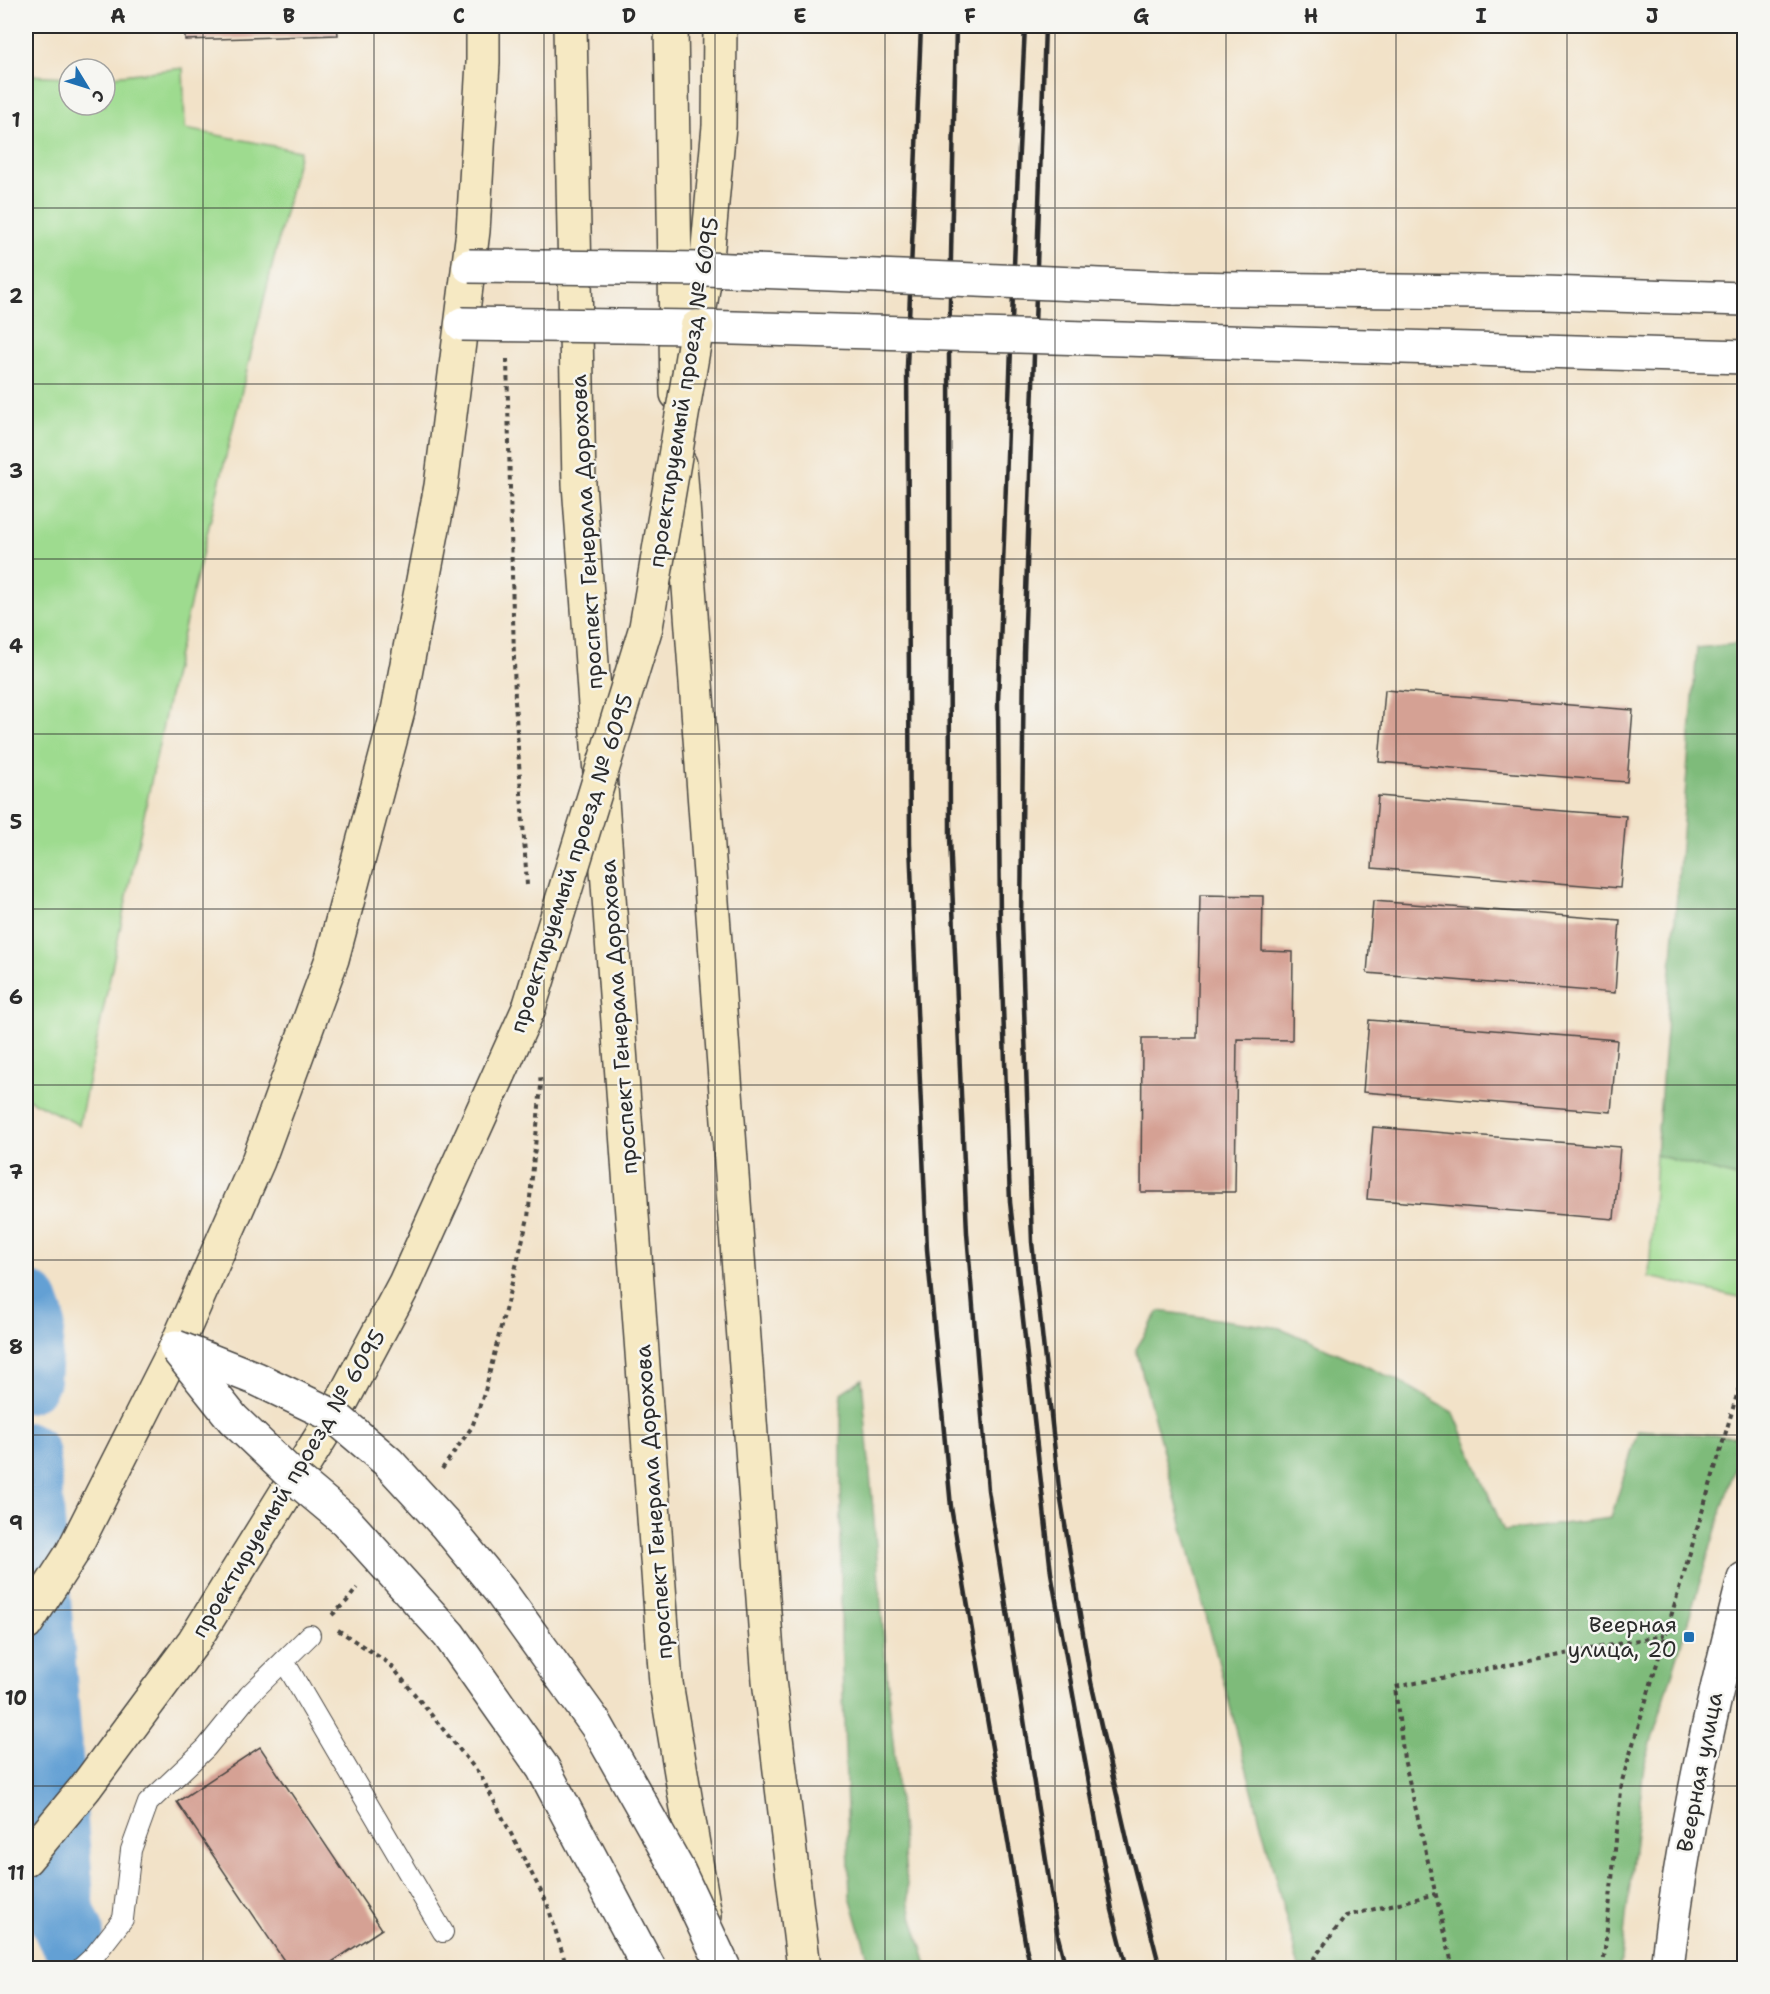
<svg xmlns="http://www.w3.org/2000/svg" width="1770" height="1994" font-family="'Shantell Sans',sans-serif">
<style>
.green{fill:#9edb8f;stroke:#64835d;stroke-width:1.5}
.forest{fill:#7ebb7a;stroke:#547352;stroke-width:1.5}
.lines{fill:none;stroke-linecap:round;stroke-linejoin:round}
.river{stroke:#63a0d4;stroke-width:68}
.building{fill:#d5a194}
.service-casing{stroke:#494643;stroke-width:22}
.minor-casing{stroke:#494643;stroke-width:36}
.tertiary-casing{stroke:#494643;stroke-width:36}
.secondary-casing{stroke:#494643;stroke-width:36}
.path{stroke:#494643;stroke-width:4;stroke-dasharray:4.5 4.5;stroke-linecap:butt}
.service{stroke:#fff;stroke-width:20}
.minor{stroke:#fff;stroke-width:33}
.tertiary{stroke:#fff;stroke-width:33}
.secondary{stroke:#f6e9c3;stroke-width:33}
.rail{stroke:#2b2b2b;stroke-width:4.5}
.minor-bridge-casing{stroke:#494643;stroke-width:36;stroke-linecap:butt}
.tertiary-bridge-casing{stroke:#494643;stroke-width:36;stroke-linecap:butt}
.secondary-bridge-casing{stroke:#494643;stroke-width:36;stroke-linecap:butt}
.minor-bridge{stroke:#fff;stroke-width:33}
.tertiary-bridge{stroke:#fff;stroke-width:33}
.secondary-bridge{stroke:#f6e9c3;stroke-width:33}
.grid{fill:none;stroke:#2b2b2b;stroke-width:1.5;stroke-opacity:0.55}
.poi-dot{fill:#1f6fb2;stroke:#f6f6f2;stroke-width:2}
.labels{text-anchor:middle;stroke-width:5;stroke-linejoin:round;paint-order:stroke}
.street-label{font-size:22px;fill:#2b2b2b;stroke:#f6f6f2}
.poi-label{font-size:22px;fill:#2b2b2b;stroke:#f6f6f2;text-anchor:end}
.neatline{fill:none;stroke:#2b2b2b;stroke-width:2}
.grid-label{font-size:20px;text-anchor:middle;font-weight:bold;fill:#2b2b2b}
</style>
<rect width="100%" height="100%" fill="#f6f6f2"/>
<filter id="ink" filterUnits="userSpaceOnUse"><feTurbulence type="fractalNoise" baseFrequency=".0167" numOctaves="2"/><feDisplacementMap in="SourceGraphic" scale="12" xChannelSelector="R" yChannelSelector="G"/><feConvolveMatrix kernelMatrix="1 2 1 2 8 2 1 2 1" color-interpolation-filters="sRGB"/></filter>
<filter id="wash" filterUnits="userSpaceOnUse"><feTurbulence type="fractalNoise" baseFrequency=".008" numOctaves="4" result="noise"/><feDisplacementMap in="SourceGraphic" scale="24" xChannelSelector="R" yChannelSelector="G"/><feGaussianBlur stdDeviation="1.35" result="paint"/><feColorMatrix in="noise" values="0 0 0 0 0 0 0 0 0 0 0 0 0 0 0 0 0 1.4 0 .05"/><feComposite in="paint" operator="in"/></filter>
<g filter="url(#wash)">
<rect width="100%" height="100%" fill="#f2e2c8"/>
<g class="green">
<path d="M183,68L185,129L300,151L177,658L79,1125L26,1098V75L69,77V105H105V77Z"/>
<path d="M1656,1155L1744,1179V1298L1649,1277Z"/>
</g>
<g class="forest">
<path d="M1744,643V1179L1656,1155L1697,648Z"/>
<path d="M1159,1311L1281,1328L1399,1381L1454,1413L1504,1531L1611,1518L1638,1430L1744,1437L1644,1766L1620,1968H1299L1136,1349Z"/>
<path d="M862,1379L889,1700L909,1905L928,1968H871L850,1896L841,1637V1393Z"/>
</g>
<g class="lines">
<g class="river">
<path d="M26,1305L31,1319L26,1379"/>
<path d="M26,1456L61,1913L70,1933"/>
</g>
</g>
<g id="blocks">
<g class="building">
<path d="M185,26H337L338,35L185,40Z"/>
<path d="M1385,690L1633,710L1627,782L1379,762Z"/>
<path d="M1378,796L1626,816L1620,888L1372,868Z"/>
<path d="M1200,895L1263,896L1262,951L1293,952L1292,1040L1237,1039L1235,1192H1141L1142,1038H1197Z"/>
<path d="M1373,901L1620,920L1615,993L1367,973Z"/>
<path d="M1369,1020L1617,1040L1611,1112L1363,1092Z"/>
<path d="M1373,1127L1620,1147L1614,1219L1367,1199Z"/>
<path d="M260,1747L382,1929L323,1968H289L177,1802Z"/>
</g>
</g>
</g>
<g filter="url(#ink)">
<use href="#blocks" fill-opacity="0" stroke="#494643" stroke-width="1.5"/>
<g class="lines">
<g class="service-casing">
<g id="service">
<path d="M284,1661L443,1932"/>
<path d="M81,1968L94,1956L123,1919L131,1850L148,1803L206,1748L249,1695L310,1635"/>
</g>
</g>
<g class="minor-casing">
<path id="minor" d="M1667,1968C1682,1836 1711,1708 1744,1579"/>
</g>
<g class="tertiary-casing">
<g id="tertiary">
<path d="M1174,288L1544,293L1744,299"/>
<path d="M1542,351L1744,357"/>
</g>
</g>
<g class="secondary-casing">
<g id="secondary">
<path d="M570,26L579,484L666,1683L705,1916"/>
<path d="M671,26L677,394"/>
<path d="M697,327L706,269L719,126L720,26"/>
<path d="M680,464L769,1680L804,1968"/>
<path d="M26,1624L72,1553L176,1347L258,1161L332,959L398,711L441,486L473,231L483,63V26"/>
<path d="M26,1859L85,1788L194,1641L334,1416L405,1283L529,1008"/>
</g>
</g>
<g class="path">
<path d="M507,359L515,701L527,885"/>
<path d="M442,1469L472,1427L485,1391L528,1218L541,1086L540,1075"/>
<path d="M332,1615L347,1601L357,1588"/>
<path d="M338,1630L390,1664L481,1776L547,1903L567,1968"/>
<path d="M1319,1968L1314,1958L1346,1916L1436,1894"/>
<path d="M1453,1968L1404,1759L1395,1687L1664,1635"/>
<path d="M1603,1968L1622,1781L1739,1388"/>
</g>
<use href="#service" class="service"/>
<use href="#minor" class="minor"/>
<use href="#tertiary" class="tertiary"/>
<use href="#secondary" class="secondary"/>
<g class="rail">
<path d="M921,26L907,367L910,844L927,1249L951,1507L1026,1947L1031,1968"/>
<path d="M956,26L949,348L950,837L967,1233L988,1490L1058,1937L1066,1968"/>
<path d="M1025,26L1016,212L998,701L1000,923L1010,1202L1051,1573L1112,1910L1127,1968"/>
<path d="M1045,26L1024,654L1021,919L1032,1242L1059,1488L1091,1682L1129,1848L1160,1968"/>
</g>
<g class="minor-bridge-casing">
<g id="minor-bridge">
<path d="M176,1347L257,1379L334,1416L388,1462L445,1524L500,1591L597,1726L678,1870L724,1968"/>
<path d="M177,1349L233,1419L296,1479L345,1520L449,1635L543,1768L649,1968"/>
</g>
</g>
<g class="tertiary-bridge-casing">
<g id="tertiary-bridge">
<path d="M469,266L706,269L1174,288"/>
<path d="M462,324L697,327L1542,351"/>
</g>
</g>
<g class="secondary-bridge-casing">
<path id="secondary-bridge" d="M529,1008L646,627L697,327"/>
</g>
<use href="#minor-bridge" class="minor-bridge"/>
<use href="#tertiary-bridge" class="tertiary-bridge"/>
<use href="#secondary-bridge" class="secondary-bridge"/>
</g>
</g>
<path class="grid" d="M203,26V1968M374,26V1968M544,26V1968M715,26V1968M885,26V1968M1055,26V1968M1226,26V1968M1396,26V1968M1567,26V1968M26,208H1744M26,384H1744M26,559H1744M26,734H1744M26,909H1744M26,1085H1744M26,1260H1744M26,1435H1744M26,1610H1744M26,1786H1744"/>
<rect class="poi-dot" x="1683" y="1631" width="12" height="12" rx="3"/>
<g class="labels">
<g class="street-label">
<text transform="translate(683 392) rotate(-81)" y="8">проектируемый проезд № 6095</text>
<text transform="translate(586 532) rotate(-93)" y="8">проспект Генерала Дорохова</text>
<text transform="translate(571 863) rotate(-72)" y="8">проектируемый проезд № 6095</text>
<text transform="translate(618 1017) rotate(-94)" y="8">проспект Генерала Дорохова</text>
<text transform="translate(288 1483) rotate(-59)" y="8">проектируемый проезд № 6095</text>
<text transform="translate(653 1502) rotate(-94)" y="8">проспект Генерала Дорохова</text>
<text transform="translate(1699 1772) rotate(-79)" y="8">Веерная улица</text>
</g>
<g class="poi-label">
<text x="1677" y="1632">Веерная<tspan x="1677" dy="25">улица, 20</tspan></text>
</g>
</g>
<rect width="1770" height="1994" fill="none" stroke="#f6f6f2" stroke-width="66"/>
<g transform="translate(87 87) rotate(128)"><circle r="28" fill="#f6f6f2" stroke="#a5a5a2" stroke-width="1.5"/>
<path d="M0-4.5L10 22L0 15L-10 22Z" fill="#1f6fb2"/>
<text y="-9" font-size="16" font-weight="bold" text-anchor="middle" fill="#2b2b2b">С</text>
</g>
<rect x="33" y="33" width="1704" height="1928" class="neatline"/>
<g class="grid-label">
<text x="118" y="23">A</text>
<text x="289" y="23">B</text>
<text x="459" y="23">C</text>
<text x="629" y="23">D</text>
<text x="800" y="23">E</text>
<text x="970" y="23">F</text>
<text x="1141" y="23">G</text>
<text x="1311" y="23">H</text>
<text x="1481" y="23">I</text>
<text x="1652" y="23">J</text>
<text x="16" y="127">1</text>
<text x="16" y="303">2</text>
<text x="16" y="478">3</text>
<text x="16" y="653">4</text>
<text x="16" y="829">5</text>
<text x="16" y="1004">6</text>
<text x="16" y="1179">7</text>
<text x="16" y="1354">8</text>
<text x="16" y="1530">9</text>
<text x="16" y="1705">10</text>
<text x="16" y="1880">11</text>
</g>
</svg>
